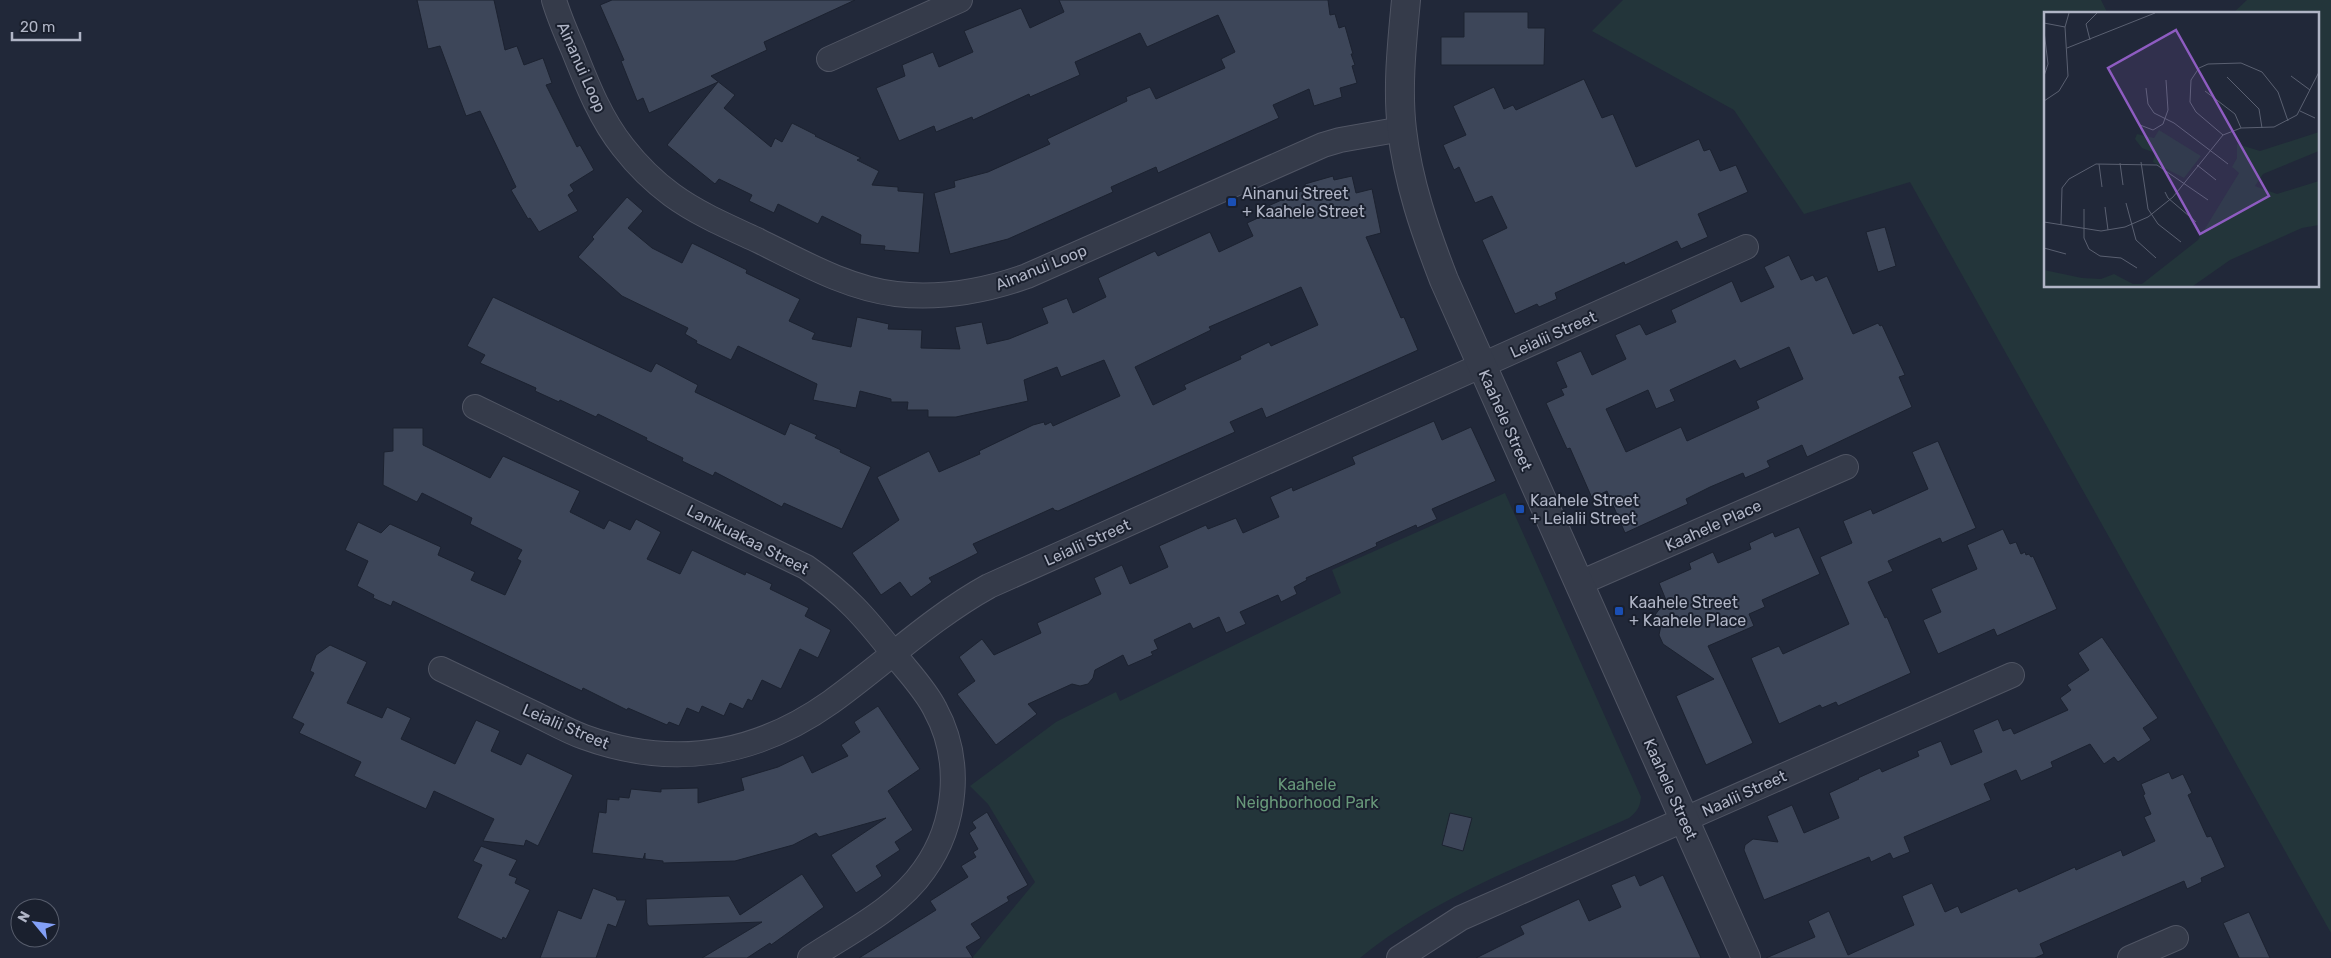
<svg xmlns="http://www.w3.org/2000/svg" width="2331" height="958" font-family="Rubik,sans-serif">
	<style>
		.green { fill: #23353a }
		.building { fill: #3d4659; stroke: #1c2230; fill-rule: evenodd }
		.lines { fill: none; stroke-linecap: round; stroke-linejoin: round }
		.minor-casing { stroke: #505564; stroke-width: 26 }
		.tertiary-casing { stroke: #505564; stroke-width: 30 }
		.minor { stroke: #353b4a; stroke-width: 24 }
		.tertiary { stroke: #353b4a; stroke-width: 28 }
		.transit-dot { fill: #1a4fb4; stroke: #1a202e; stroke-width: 2 }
		.labels { text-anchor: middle; stroke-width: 4; stroke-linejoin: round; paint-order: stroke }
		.street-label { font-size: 16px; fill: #b0b5c6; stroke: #1a202e }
		.poi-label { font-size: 16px; fill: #b0b5c6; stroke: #1a202e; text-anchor: start }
		.park-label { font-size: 16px; fill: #679779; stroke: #1a202e }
		.inset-road { fill: none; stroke: #5a6071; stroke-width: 1 }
		.view { fill: #8e5cc1; fill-opacity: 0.15; stroke: #8e5cc1; stroke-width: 2.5 }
		.inset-edge { fill: none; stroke: #b0b5c6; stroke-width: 2.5 }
	</style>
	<rect width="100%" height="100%" fill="#212839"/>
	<path class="green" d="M1623,0H2101L2108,14H2045V286H2317V14H2232L2247,0H2331V933L1910,182L1804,214L1734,110L1592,31Z
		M1505,493L1641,797C1640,807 1637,812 1629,818C1538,859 1439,894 1360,958H972L1035,882L988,804L970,786L1056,722L1116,692L1120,701L1341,593L1332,570Z"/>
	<path class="building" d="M417,0H494L505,50L517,46L524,65L543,58L552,83L546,85L577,147L580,145L594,170L570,185L574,191L568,195L578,211L539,232L530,218L528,219L511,190L516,187L480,111L466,116L440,46L428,49Z
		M612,0H855L764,42L767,50L711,76L735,95L724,108L771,147L775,138L782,142L792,123L816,135L815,136L861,158L857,160L879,171L872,185L898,187V191L924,193L919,253L884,250L885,246L860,244L861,235L822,216L818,224L778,204L774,213L749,201L752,195L719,179L715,184L667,145L718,82L649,113L643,98L637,101L621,61L624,60L600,5Z
		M1059,0H1328L1330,15L1335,14L1339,28L1345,26L1353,54H1351L1355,65L1352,66L1357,83L1340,88L1342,97L1314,106L1309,89L1273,105L1279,118L1158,173L1156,167L1111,187L1113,192L1008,239L950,254L934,193L955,187L954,181L988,172L1050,144L1047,139L1127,101L1126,97L1150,87L1156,99L1225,68L1221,59L1235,52L1218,15L1147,47L1140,33L1075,62L1080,75L1030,97L1029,94L973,120L972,117L936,132L934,126L899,141L876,88L905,76L902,65L933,52L939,67L973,52L964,31L1021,8L1030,28L1064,12Z
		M1464,12H1528V28H1545L1544,65H1441V37H1464Z
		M1584,79L1602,118L1613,114L1636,167L1699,139L1704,151L1710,149L1720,171L1736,165L1748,192L1698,214L1708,237L1681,249L1677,241L1625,265L1624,262L1555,293L1557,299L1539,307L1537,304L1515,314L1482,240L1507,228L1492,196L1475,203L1459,167L1454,170L1443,145L1466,135L1453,106L1494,87L1504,109L1513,105L1516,110Z
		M1333,176L1334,180L1352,176L1356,193L1372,189L1381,233L1366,237L1401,318L1404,317L1418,350L1266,418L1262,408L1230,422L1235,432L1058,511L1054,510L1053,508L973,544L978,553L929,578L932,582L911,597L900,582L881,595L852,553L899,520L877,477L929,451L939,472L980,454L979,451L1033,425L1044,422L1045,425L1051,422L1053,426L1120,396L1104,360L1061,377L1057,367L1024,380L1028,401L956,417H928V410H907L908,402H891V399L860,391L856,408L813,400L817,384L738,346L731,360L696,343L697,341L685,334L688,328L622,296L578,257L594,239L592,237L627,197L643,211L628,228L652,248L682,263L692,243L747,270L746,273L800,299L789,321L815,333L812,339L851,347L857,317L889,324L888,329L922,330L921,348L960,349L955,327L982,322L987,344L1009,339L1048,323L1042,308L1067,298L1073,313L1106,297L1098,278L1155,251L1158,256L1210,232L1219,252L1253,236L1247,223L1269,213L1266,207L1306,189L1305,184ZM1301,287L1318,325L1271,346L1269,342L1240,356L1241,359L1184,385L1186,389L1153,405L1135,367L1211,330L1209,327Z
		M1885,227L1896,266L1878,272L1866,232Z
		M1789,255L1801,280L1813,275L1816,281L1827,276L1853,334L1878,323L1880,326L1882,325L1905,375L1899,377L1912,407L1807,457L1802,445L1767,461L1770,467L1745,478L1743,473L1710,487L1686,499L1688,504L1625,533L1607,491L1592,498L1570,448L1567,449L1546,403L1564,395L1561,389L1567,387L1556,362L1581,351L1592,375L1626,359L1615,335L1640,324L1646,335L1676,322L1671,310L1732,281L1741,302L1774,287L1764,267ZM1789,347L1803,379L1756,401L1759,408L1687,441L1681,427L1626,452L1606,409L1648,390L1656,409L1675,401L1670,390L1735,360L1740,369Z
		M493,297L651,372L656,363L698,385L695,392L785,435L790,423L817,435L815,438L841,450L840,452L871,467L842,529L784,503L782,507L715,472L713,476L682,461L683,458L646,440L647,438L598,414L596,417L560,400L559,402L535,391L536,388L480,363L485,355L467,346Z
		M1434,421L1442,440L1471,427L1496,481L1432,509L1437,519L1417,528L1416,525L1376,543L1377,546L1306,578L1307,580L1294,587L1297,594L1281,602L1278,595L1240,612L1246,624L1226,633L1219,617L1193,629L1190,623L1154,640L1158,649L1151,652L1153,655L1128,666L1123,655L1095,670L1093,678L1088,684L1080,686L1072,684L1028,704L1037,714L996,745L957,694L975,681L959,657L982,639L994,655L1041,633L1037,623L1101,594L1094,578L1122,565L1130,584L1168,567L1159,546L1206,525L1208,529L1236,518L1243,533L1279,517L1270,497L1292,487L1293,491L1355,464L1352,457Z
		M393,428H423V445L490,478L503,456L580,491L570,512L604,529L609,520L630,530L636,519L661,532L647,559L680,574L692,550L745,575L746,572L772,584L770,589L809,608L805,616L831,630L818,658L800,649L781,689L762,680L752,701L748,699L743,709L730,703L724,716L702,706L699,713L687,708L679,726L669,722L667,725L628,708L627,710L583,688L582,691L393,601L391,606L373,598L374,595L357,586L368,561L345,550L358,522L381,533L390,524L441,547L438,555L475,572L471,580L505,595L521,561L517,559L522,550L470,524L472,518L422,493L417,502L383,485L384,452L393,451Z
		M1938,441L1976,528L1942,543L1940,538L1888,561L1893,571L1868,582L1885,618L1887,617L1911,673L1838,706L1836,702L1822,708L1820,705L1779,724L1751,658L1779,646L1783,654L1849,624L1820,557L1852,543L1843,521L1871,509L1873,514L1928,489L1912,452Z
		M1799,527L1820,574L1762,600L1765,607L1749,614L1754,626L1708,646L1753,743L1706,765L1676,696L1714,679L1663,644L1659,635L1662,620L1655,615L1666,600L1659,583L1691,569L1689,563L1713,552L1718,563L1751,549L1749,543L1773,532L1775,537Z
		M2003,529L2010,544L2016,542L2021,554L2025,552L2026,555L2029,554L2031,557L2033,556L2057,609L1997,636L1994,629L1938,654L1923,620L1941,612L1931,589L1977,569L1967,545Z
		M2102,637L2158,718L2143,728L2151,740L2118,762L2114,757L2104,764L2090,744L2051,762L2053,767L2021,781L2016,770L1984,784L1991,800L1904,837L1910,852L1893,859L1890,853L1871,862L1869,857L1764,900L1744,850L1745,845L1753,839L1778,842L1767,816L1792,805L1804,833L1839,818L1829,793L1859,779L1858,778L1880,768L1882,772L1919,756L1917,751L1941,741L1951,765L1982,752L1973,730L1998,719L2003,731L2011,728L2014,734L2068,710L2060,698L2071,690L2067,685L2089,670L2078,653Z
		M330,645L367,662L347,703L382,718L387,707L411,718L401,739L455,764L476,720L500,731L491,751L521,765L527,753L573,775L538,846L526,840L524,846L483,841L494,819L434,791L426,809L354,776L361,762L299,733L304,724L292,718L314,673L310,671L316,655Z
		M878,706L920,769L888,791L913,830L895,842L900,850L876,866L882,876L856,893L831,855L886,818L819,837L816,833L793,845L735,861L663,863V861L645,859V853L643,859L592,853L599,812L606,813L607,799L619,800V797L629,798L631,789L661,792V789L698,788V803L744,790L741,778L778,767L803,755L812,773L848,756L841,745L860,732L854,722Z
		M2169,772L2172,779L2183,774L2192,793L2188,795L2207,837L2211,836L2225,867L2201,878L2202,882L2187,889L2184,881L2040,944L2044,954L2035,958H1766L1815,937L1808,921L1829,911L1848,955L1914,925L1902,896L1932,883L1945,912L1958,906L1961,913L2017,888L2019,892L2075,867L2076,870L2121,850L2123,856L2155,841L2144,817L2151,814L2143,795L2145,794L2141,784Z
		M987,812L1028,885L1007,897L1009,901L971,924L981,938L966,947L973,958H859L936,910L930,901L968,877L961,866L976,857L973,852L978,849L969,833L976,828L972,822Z
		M1450,813L1472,818L1463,851L1442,845Z
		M481,846L517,860L509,875L517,878L515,883L530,890L506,939L503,937L502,940L457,918L482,865L473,861Z
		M802,874L824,907L771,945L770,943L747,958H702L762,922L649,926L647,923L646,899L729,896L740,915Z
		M1635,875L1640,886L1663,875L1701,958H1476L1524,934L1520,926L1579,899L1589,921L1621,907L1611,885Z
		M593,888L616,897L617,900H626L616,927L608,924L596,958H540L558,910L581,919Z
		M2249,912L2270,958H2239L2223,923Z"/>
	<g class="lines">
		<defs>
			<path id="minor" d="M554,0C559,17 566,33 573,49C587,84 600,118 623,147C637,165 653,181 672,195C698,214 729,227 759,241C802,262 847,288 896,294C941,299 985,291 1027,276L1323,145L1340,140L1402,129
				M829,59L960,0
				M475,407L806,567C845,594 865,617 894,654C908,672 925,689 935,709C963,760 957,824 924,870C897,909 849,932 810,958
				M1580,583L1846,467
				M441,669C472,684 502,698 533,713C550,721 567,731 584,737C672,769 755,756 831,702C884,664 931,618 989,586L1746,247
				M1399,958L1461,918L2012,675
				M2130,958L2176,938"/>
			<path id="tertiary" d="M1406,0C1402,43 1397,87 1402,130C1408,182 1425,231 1444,280L1746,958"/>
		</defs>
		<use href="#minor" class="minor-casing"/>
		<use href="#tertiary" class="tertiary-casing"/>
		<use href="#minor" class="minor"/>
		<use href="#tertiary" class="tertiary"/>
	</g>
	<g class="transit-dot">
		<rect x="1227" y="197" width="10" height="10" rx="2.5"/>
		<rect x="1515" y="504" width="10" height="10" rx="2.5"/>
		<rect x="1614" y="606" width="10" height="10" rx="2.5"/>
	</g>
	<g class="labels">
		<g class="street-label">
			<text transform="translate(582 67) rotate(66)" y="6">Ainanui Loop</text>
			<text transform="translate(1041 267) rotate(-22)" y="6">Ainanui Loop</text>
			<text transform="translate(1553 334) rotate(-24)" y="6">Leialii Street</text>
			<text transform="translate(1506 420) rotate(66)" y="6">Kaahele Street</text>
			<text transform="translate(1713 525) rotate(-24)" y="6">Kaahele Place</text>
			<text transform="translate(748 539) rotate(27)" y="6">Lanikuakaa Street</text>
			<text transform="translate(1087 542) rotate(-24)" y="6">Leialii Street</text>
			<text transform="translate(566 726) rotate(23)" y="6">Leialii Street</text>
			<text transform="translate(1671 789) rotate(66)" y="6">Kaahele Street</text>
			<text transform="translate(1744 793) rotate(-24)" y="6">Naalii Street</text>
		</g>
		<g class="poi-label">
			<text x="1242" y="199">Ainanui Street<tspan x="1242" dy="18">+ Kaahele Street</tspan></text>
			<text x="1530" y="506">Kaahele Street<tspan x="1530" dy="18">+ Leialii Street</tspan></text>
			<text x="1629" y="608">Kaahele Street<tspan x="1629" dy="18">+ Kaahele Place</tspan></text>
		</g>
		<g class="park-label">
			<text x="1307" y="790">Kaahele<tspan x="1307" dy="18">Neighborhood Park</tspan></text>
		</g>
	</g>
	<g transform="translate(2044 12)">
		<rect width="275" height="275" fill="#212839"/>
		<path d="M115,118L157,144L140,166L109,150L111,141L98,136L91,127L93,122L110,126ZM275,120V139L219,162L211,174L233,182L275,169V213L258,216L186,248L149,274H0V258L38,266L57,267L70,262L89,272H98L154,228L195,161L188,155L193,146V132L216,139Z" fill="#23353a"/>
		<path class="inset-road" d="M0,11L21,15M0,19L4,52L0,64M46,28L42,12L53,1M23,36L111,1M247,64L266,78M183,65L215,97L218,116M102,76L104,92L110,101L130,111L184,152M161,79L191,102L197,116M0,89L15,79L24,64L21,15L25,1M256,99L271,106M96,113L109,118L119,112L124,98L122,68M179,123L152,100L146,90L147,68L155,56L164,52L197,51L218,60L234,80L244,109M97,150L104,197L114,212L137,230M76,151L79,173M55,152L58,175M153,153L172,168M121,180L124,186L152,210M82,191L92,228L112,246M61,195L64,218M40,197V226L45,237L56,244L77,246L93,256M0,210L57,219L81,215L104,205L129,185L179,123L197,116L230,115L253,103L275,60M17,213L18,176L25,167L52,152L113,153L164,188M0,236L22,242"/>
		<path class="view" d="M132,18L225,184L156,222L64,56Z"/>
		<rect width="275" height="275" class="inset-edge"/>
	</g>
	<g transform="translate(35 923) rotate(299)"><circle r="24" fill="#1a202e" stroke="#565c6b"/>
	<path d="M0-4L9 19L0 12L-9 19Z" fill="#83a0f7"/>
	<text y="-8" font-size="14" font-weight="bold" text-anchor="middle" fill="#b0b5c6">N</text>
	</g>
	<path d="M12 32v8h68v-8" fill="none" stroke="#b0b5c6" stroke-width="2.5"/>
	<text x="20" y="32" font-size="15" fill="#b0b5c6" stroke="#1a202e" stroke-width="4" paint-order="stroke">20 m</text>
</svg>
